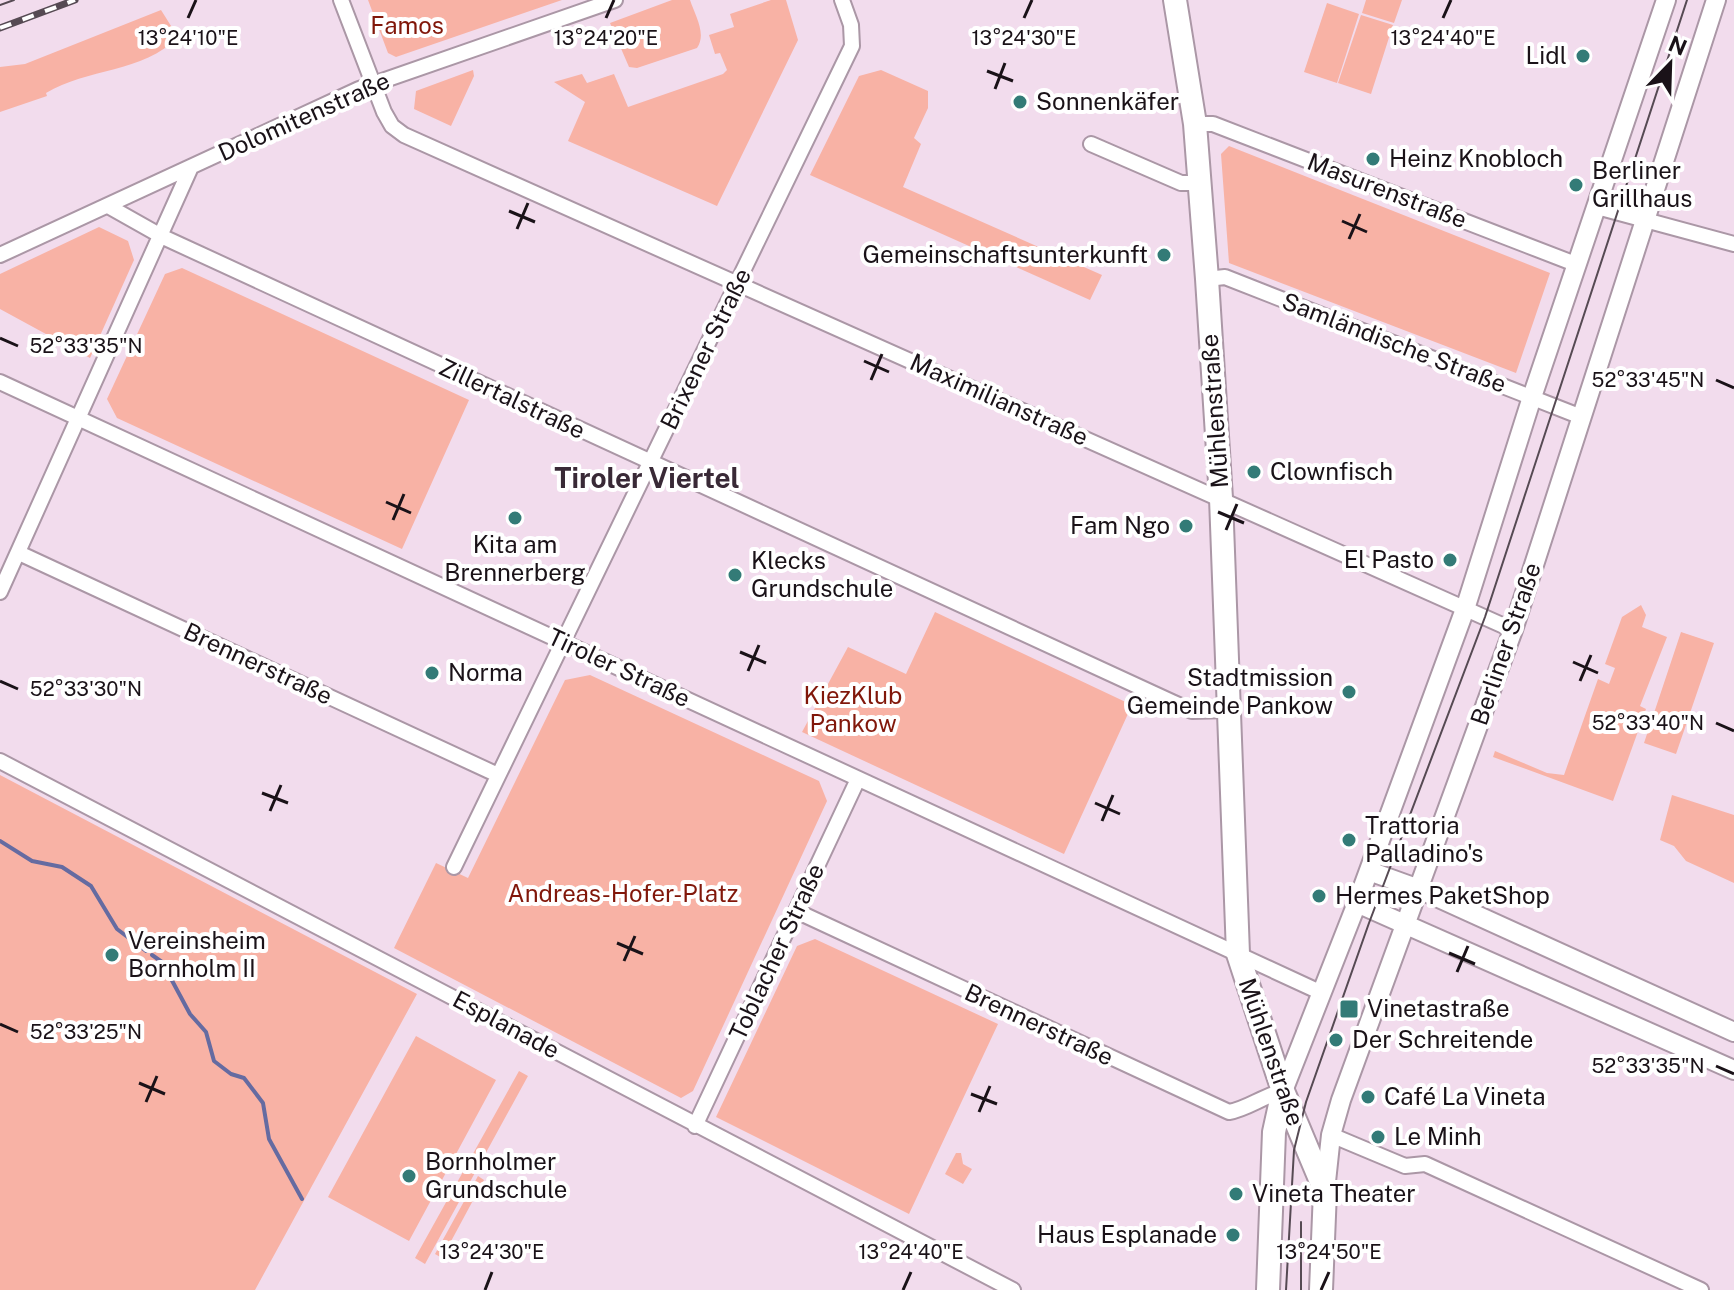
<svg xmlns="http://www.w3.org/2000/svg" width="1734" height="1290" font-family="'Public Sans',sans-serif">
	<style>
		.green { fill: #f8b2a5 }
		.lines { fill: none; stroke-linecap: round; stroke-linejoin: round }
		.stream { stroke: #656ba1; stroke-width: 4 }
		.street-casing { stroke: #ab97a6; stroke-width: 18 }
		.secondary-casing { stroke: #ab97a6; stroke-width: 22 }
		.primary-casing { stroke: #ab97a6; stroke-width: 26 }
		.street { stroke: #fff; stroke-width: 14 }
		.secondary { stroke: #fff; stroke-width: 18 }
		.primary { stroke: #fff; stroke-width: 22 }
		.tram { stroke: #564a53; stroke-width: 2 }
		.rail-casing { stroke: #564a53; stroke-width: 7 }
		.rail { stroke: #fff; stroke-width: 4; stroke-dasharray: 12; stroke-linecap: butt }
		.ticks { fill: none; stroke: #1a1218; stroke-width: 3 }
		.poi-dot { fill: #337b77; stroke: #fff; stroke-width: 3 }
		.labels { text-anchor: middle; stroke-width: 8; stroke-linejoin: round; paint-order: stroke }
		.park-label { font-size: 24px; fill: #81170a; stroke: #fff }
		.poi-label { font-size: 24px; fill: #1a1218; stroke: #fff; text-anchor: start }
		.street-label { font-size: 24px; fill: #1a1218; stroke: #fff }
		.quarter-label { font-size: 28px; font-weight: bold; fill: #392936; stroke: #fff }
		.ticks-label { font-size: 20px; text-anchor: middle; fill: #1a1218; stroke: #fff; stroke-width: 8; stroke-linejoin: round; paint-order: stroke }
	</style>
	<rect width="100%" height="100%" fill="#f2dced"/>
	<path class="green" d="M368,0H562L396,57L388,53Z
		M672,0H690C695,15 707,34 697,48L637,68L629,67L610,23Z
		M771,0H786L798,40L717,206L568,141L585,102L554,82L582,74L587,83L614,74L628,107L723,74L727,70L720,53L715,54L709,35L734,27L730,14Z
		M1366,0H1402L1394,23L1362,13Z
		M1327,3L1359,14L1337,83L1304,72Z
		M161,10L178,37C143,73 87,68 46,93L47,96L0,112V67L25,64Z
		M1361,15L1393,25L1371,94L1338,83Z
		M473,70L474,76L451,126L414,109L416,91Z
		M881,70L928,91V108L914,138L921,144L903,187L1102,275L1090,300L810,175L859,76Z
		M1229,146L1550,273L1516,373L1229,263L1221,154Z
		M99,227L128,241L134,260L90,358L0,309V274Z
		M182,268L469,400L402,549L117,418L107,399L165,274Z
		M1641,605L1646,615L1642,627L1667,637L1640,706L1646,709L1613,801L1493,757L1495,751L1547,773L1564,775L1598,679L1609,684L1615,668L1605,664L1622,617Z
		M935,612L1132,705L1064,854L802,732L848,647L906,674Z
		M1681,632L1714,643L1676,754L1644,743Z
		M590,675L819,781L827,801L693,1091L681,1098L394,948L436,863L468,878L565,680Z
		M0,775L417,994L255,1290H0Z
		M1672,795L1734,815V883L1686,861L1674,846L1660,840Z
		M815,939L998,1024L909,1214L716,1117L797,946Z
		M416,1036L496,1080L409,1241L328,1197Z
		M519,1071L528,1076L425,1264L415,1258Z
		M956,1153H961L963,1164L972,1169L963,1184L945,1174Z
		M478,1176L484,1180L442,1258L435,1254Z"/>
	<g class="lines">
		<path class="stream" d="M0,841L32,861L62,867L91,886L117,929L146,951
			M152,955L162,962L190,1014L206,1032L214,1061L231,1074L244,1078L263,1103L269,1139L302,1199"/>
		<defs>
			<path id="street" d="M341,0L384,112L392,126L404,135L1513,630
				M1195,124H1213L1578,265
				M1091,144L1181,183H1199
				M108,206L163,237L1172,702L1192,711L1228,710
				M1597,207L1734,244
				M0,255L359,89L615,0
				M1207,279L1225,277L1579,416
				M0,382L1322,993
				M19,553L498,775
				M0,592L191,167
				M0,761L1013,1290
				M454,867L852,46L851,25L842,0
				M796,911L1229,1112C1247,1109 1263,1096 1283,1091
				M695,1126L858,779
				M1331,1135L1405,1166L1425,1164L1701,1290"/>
			<path id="secondary" d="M1369,871L1419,889L1734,1032
				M1357,903L1734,1070
				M1283,1091L1357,903L1465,609L1532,397L1666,0
				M1325,1191L1331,1135L1341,1100L1513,630L1716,0"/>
			<path id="primary" d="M1175,0L1195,124L1207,279L1221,498L1238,954L1283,1091L1325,1191L1321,1290
				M1268,1290L1274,1132L1283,1091"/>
		</defs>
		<use href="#street" class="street-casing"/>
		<use href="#secondary" class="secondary-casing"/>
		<use href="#primary" class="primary-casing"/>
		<use href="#street" class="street"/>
		<use href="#secondary" class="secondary"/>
		<use href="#primary" class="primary"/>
		<path class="tram" d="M0,5L14,0
			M1301,1222V1290
			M1286,1290L1294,1150L1306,1102L1369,923L1485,617L1687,0"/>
		<defs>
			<path id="rail" d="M0,28L75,0"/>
		</defs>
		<use href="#rail" class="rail-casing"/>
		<use href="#rail" class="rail"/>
	</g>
	<path class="ticks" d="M188,18L196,0M606,18L614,0M1024,18L1032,0M1443,18L1451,0M987,71L1013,81M995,89L1005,63M509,211L535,222M1342,221L1367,232M517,229L528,203M1349,239L1360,214M0,338L18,346M864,361L889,372M871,380L882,354M1716,380L1734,388M386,502L411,513M1218,512L1244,523M393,520L404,494M1226,530L1237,504M740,652L766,663M1573,662L1598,673M748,671L759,645M0,681L18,689M1580,681L1591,655M1716,723L1734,731M262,793L288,803M1095,803L1120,814M270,811L281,785M1102,821L1113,795M617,943L643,954M1449,953L1475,964M624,961L635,936M1457,972L1468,946M0,1024L18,1032M1716,1066L1734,1074M139,1083L165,1094M971,1094L997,1104M146,1102L157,1076M979,1112L990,1086M485,1290L492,1272M903,1290L911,1272M1321,1290L1329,1272"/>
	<g class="poi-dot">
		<circle cx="1583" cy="56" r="8"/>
		<circle cx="1020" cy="102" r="8"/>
		<circle cx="1373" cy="159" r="8"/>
		<circle cx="1576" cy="185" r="8"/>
		<circle cx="1164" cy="255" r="8"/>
		<circle cx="1254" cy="472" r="8"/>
		<circle cx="515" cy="518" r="8"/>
		<circle cx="1186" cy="526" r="8"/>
		<circle cx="1450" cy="560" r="8"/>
		<circle cx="735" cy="575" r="8"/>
		<circle cx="432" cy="673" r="8"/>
		<circle cx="1349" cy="692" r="8"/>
		<circle cx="1349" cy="840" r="8"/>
		<circle cx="1319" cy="896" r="8"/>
		<circle cx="112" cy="955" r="8"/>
		<rect x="1339" y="999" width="20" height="20" rx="4"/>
		<circle cx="1336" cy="1040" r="8"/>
		<circle cx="1368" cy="1097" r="8"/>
		<circle cx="1378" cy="1137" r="8"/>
		<circle cx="409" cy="1176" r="8"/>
		<circle cx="1236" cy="1194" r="8"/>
		<circle cx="1233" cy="1235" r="8"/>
	</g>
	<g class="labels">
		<g class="park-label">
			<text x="407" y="34">Famos</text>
			<text x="853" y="704">KiezKlub<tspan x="853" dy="28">Pankow</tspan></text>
			<text x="623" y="902">Andreas-Hofer-Platz</text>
		</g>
		<g class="poi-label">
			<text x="1567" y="64" text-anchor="end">Lidl</text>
			<text x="1036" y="110">Sonnenkäfer</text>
			<text x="1389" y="167">Heinz Knobloch</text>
			<text x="1592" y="179">Berliner<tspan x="1592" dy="28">Grillhaus</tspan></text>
			<text x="1148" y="263" text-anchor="end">Gemeinschaftsunterkunft</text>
			<text x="1270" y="480">Clownfisch</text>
			<text x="1170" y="534" text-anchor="end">Fam Ngo</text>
			<text x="515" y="553" text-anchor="middle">Kita am<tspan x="515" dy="28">Brennerberg</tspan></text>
			<text x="1434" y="568" text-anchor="end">El Pasto</text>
			<text x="751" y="569">Klecks<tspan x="751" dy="28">Grundschule</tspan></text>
			<text x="448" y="681">Norma</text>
			<text x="1333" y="686" text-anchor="end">Stadtmission<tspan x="1333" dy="28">Gemeinde Pankow</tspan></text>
			<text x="1365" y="834">Trattoria<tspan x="1365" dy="28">Palladino's</tspan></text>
			<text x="1335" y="904">Hermes PaketShop</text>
			<text x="128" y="949">Vereinsheim<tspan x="128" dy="28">Bornholm II</tspan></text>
			<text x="1367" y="1017">Vinetastraße</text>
			<text x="1352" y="1048">Der Schreitende</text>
			<text x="1384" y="1105">Café La Vineta</text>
			<text x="1394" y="1145">Le Minh</text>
			<text x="425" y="1170">Bornholmer<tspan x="425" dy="28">Grundschule</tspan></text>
			<text x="1252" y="1202">Vineta Theater</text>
			<text x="1217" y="1243" text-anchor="end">Haus Esplanade</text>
		</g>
		<g class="street-label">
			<text transform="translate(304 117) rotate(-24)" y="8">Dolomitenstraße</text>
			<text transform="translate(1387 191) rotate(21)" y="8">Masurenstraße</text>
			<text transform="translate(1394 343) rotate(21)" y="8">Samländische Straße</text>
			<text transform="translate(706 349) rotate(-64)" y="8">Brixener Straße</text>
			<text transform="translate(512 399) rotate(25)" y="8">Zillertalstraße</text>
			<text transform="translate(999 400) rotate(24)" y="8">Maximilianstraße</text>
			<text transform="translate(1215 411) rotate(-94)" y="8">Mühlenstraße</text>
			<text transform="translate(1506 644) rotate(-71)" y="8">Berliner Straße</text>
			<text transform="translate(258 664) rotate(25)" y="8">Brennerstraße</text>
			<text transform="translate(619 668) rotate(25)" y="8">Tiroler Straße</text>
			<text transform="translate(777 952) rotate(-65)" y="8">Toblacher Straße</text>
			<text transform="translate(506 1025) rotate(28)" y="8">Esplanade</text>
			<text transform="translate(1039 1025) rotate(25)" y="8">Brennerstraße</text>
			<text transform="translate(1271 1052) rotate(71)" y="8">Mühlenstraße</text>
		</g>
		<g class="quarter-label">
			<text x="647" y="488">Tiroler Viertel</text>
		</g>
	</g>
	<g class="ticks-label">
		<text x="188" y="45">13°24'10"E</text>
		<text x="606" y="45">13°24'20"E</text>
		<text x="1024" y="45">13°24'30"E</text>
		<text x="1443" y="45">13°24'40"E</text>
		<text x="86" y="353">52°33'35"N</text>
		<text x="1648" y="387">52°33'45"N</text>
		<text x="86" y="696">52°33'30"N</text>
		<text x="1648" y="730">52°33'40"N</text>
		<text x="86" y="1039">52°33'25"N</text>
		<text x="1648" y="1073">52°33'35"N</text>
		<text x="492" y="1259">13°24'30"E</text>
		<text x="911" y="1259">13°24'40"E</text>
		<text x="1329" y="1259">13°24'50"E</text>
	</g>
	<g transform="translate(1670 64) rotate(23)" stroke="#ffffff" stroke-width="6" paint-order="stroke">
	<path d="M0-6L14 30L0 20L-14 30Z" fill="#1a1218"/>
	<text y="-12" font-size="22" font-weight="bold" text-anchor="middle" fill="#1a1218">N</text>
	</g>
</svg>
